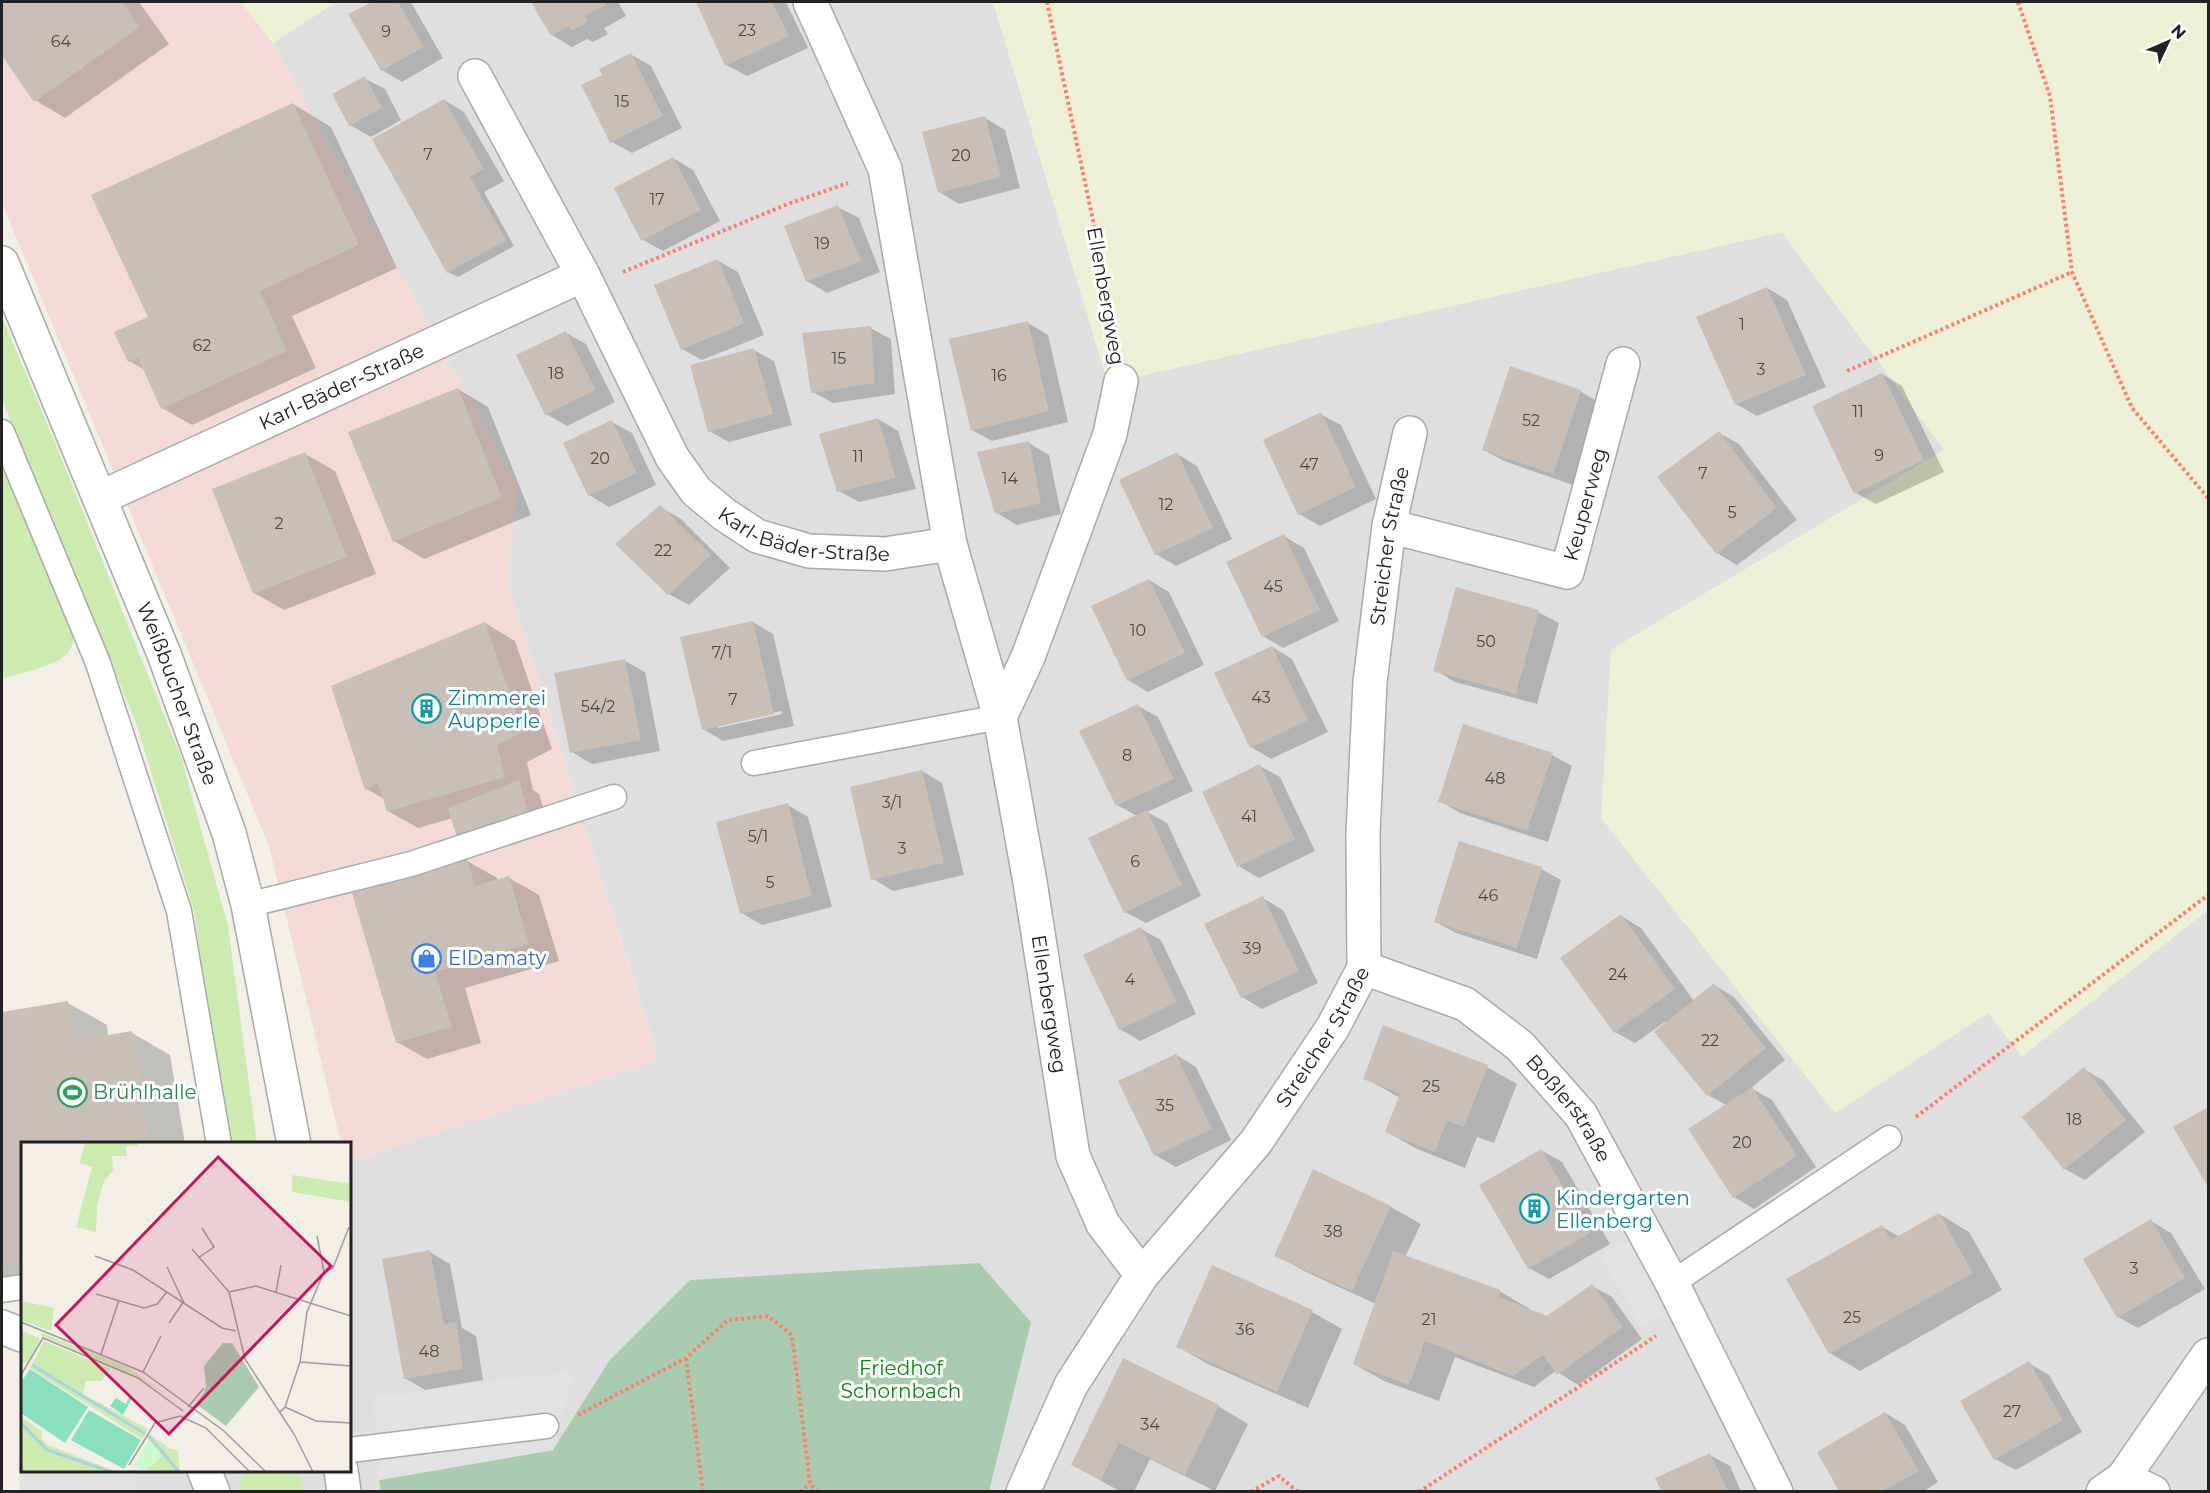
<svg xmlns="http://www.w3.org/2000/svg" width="2210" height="1493" font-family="Montserrat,sans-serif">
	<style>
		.residential { fill: #e0dfdf }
		.commercial { fill: #f2dad9 }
		.farmland { fill: #eef0d5 }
		.grass { fill: #cdebb0 }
		.cemetery { fill: #aacbaf }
		.parking { fill: #e2e2e2 }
		.shadow { fill: #0003; fill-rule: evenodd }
		.building { fill: #c7bfb8 }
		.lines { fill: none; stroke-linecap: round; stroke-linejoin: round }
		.service-casing { stroke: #a9a9a9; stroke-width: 27 }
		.minor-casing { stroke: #a9a9a9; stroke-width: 36 }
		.tertiary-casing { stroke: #a9a9a9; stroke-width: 36 }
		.path { stroke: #fa8072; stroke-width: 4; stroke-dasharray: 3 3; stroke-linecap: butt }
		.service { stroke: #fff; stroke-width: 24 }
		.minor { stroke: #fff; stroke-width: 33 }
		.tertiary { stroke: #fff; stroke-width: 33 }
		.labels { text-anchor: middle; stroke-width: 6; stroke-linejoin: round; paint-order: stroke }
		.number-label { font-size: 16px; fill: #4b4948 }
		.street-label { font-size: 20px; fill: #222; stroke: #fff }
		.culture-label { font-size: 20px; fill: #0d838f; stroke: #fff; text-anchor: start }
		.shop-label { font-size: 20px; fill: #366cbe; stroke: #fff; text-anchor: start }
		.leisure-label { font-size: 20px; fill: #27864d; stroke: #fff; text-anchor: start }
		.park-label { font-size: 20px; fill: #0c8416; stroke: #fff }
		.inset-river { fill: none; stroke: #aad3df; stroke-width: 3 }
		.inset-road { fill: none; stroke: #9f9d99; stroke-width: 1.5 }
		.view { fill: #c2185b; fill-opacity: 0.15; stroke: #c2185b; stroke-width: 3 }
		.inset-edge { fill: none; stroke: #222; stroke-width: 3 }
	</style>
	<rect width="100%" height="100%" fill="#f2efe9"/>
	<path class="residential" d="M336,2H993L1108,383L1782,232L1944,450L1611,650L1835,1113L1988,1013L2022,1056L2208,910V1491L81,1492L98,1471L350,1470V1162L659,1060L508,584L517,485L273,43Z"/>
	<path class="commercial" d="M2,2H241L273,43L517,485L508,584L659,1061L350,1162V1144L341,1143L269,846L2,203Z"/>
	<path class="farmland" d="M241,2H336L273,43Z
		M993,2H2208V910L2022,1056L1988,1013L1835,1113L1601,818L1611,650L1944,450L1782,232L1108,383Z"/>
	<path class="grass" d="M2,317L57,447L182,760L228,926L257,1143H226L194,911L135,720L2,400Z
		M2,454L76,630C74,637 73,646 68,653C58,666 18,673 2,679Z
		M245,1471H296L302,1482L305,1491H241L238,1483Z"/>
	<path class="cemetery" d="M979,1263L1031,1322L989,1491L381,1492L379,1480L553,1450L609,1361L690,1280Z"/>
	<path class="parking" d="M1630,1239L1670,1312L1642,1326L1600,1255Z
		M573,1371L553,1450L379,1480L373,1398Z
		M18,1462H22V1470L136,1471V1491H20Z"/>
	<path class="shadow" d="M2,2H139L169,44L65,118L35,100L2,53Z
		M375,2H408L412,4L443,58L402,82L382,70L351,15Z
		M533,2H618L626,16L604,28L608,34L593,42L587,39L572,47L552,35Z
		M697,2H786L808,48L747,76L726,65Z
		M630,54L651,66L682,128L632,153L612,142L604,75Z
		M364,78L385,89L401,120L371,137L350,125L334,95Z
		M444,100L464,112L504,181L484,192L514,246L458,277L448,272Z
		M293,104L331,127L397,268L292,316L316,368L192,425L162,408L145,370L129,361L150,318Z
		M985,118L1005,130L1020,188L959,204L939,192Z
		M673,158L693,170L720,221L663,251L643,240Z
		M838,207L859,218L880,272L827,293L807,281Z
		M718,261L738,272L764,335L702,360L682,349Z
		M1767,288L1787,300L1826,387L1757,416L1736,404L1698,318Z
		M1028,323L1048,335L1068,422L992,441L972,430Z
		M870,328L891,339L895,394L833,403L813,392Z
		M566,333L586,344L615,402L567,426L546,414Z
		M754,350L774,361L792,425L729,442L709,431Z
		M1882,374L1902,386L1944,472L1876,504L1856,493Z
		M458,389L488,407L531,515L424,559L394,541Z
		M1580,391L1600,403L1573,485L1504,461L1484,450Z
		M1320,414L1341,425L1376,499L1320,526L1299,514Z
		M878,419L898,431L916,489L859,502L839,491Z
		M612,422L632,433L656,485L609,507L589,495Z
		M1719,433L1739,444L1797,520L1737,565L1717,553Z
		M1029,443L1049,455L1061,514L1017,525L997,513Z
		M305,454L335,471L376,574L284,610L254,593Z
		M1177,454L1197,466L1232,539L1176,566L1156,554Z
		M660,507L681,519L730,568L689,605L669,594Z
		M1284,536L1304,548L1339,621L1283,648L1263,636Z
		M1149,580L1169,592L1204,665L1148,692L1128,680Z
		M1538,612L1559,623L1537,704L1455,682L1435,670Z
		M753,622L773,634L794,726L723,741L703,729ZM781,711L782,714L718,728V725Z
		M485,623L515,641L552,749L527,762L533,790L539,794L549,826L453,818L418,828L388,811L384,799L367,789Z
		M1272,647L1292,659L1328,732L1271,759L1251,747Z
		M625,661L645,672L660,751L592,764L572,752Z
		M1138,706L1158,717L1193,791L1147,812L1167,823L1201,896L1146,923L1125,912L1137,816L1117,805Z
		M1552,755L1572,766L1548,842L1460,813L1440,801Z
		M1260,766L1280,777L1315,851L1259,878L1239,866Z
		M922,771L942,783L964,875L893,891L873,879Z
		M788,805L808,817L832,907L762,925L742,913Z
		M467,861L497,878L498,881L509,878L539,895L559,961L465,988L481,1043L427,1059L397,1042Z
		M1541,869L1561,880L1537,959L1456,933L1436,922Z
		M1263,898L1283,910L1318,983L1262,1009L1242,997Z
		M1621,916L1641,928L1694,1001L1714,985L1734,997L1785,1060L1751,1088L1772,1100L1816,1167L1754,1209L1734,1197L1726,1105L1708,1095L1665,1022L1635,1043L1615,1032Z
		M1141,929L1161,940L1196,1014L1140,1041L1120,1029Z
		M68,1003L107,1025L108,1037L132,1033L170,1055L185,1144H22V1290L2,1280V1013Z
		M1176,1055L1196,1067L1231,1140L1176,1167L1155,1155Z
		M1487,1067L1517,1084L1494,1143L1477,1137L1465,1168L1417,1149L1387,1132L1400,1098L1365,1078Z
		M2084,1069L2104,1081L2145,1132L2085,1180L2065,1169Z
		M2208,1108V1184L2175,1128Z
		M1541,1150L1562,1162L1610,1244L1549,1279L1529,1268Z
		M1314,1171L1391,1207L1421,1224L1405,1257L1501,1292L1530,1309V1311L1547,1318L1592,1286L1612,1297L1642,1339L1578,1385L1556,1371L1534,1387L1455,1357L1439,1401L1384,1381L1354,1364L1376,1304L1306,1272L1276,1255Z
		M1939,1214L1969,1232L2002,1290L1860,1371L1830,1353L1882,1227L1900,1237Z
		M2151,1221L2171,1233L2205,1289L2138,1328L2118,1317Z
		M430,1252L450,1264L462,1328L476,1336L483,1380L425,1390L405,1378Z
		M1213,1267L1312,1312L1342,1329L1308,1408L1208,1364L1178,1347Z
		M1124,1360L1218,1406L1248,1424L1215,1491L1150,1459L1134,1492H1121L1073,1465Z
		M2029,1363L2049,1375L2082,1432L2016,1470L1995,1459Z
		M1885,1413L1905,1425L1938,1482L1923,1492H1841L1819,1452Z
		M1710,1455L1730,1466L1741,1492H1663L1657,1479Z"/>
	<path class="building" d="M2,2H122L140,27L34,102L2,56Z
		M372,2H398L424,47L381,71L348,14Z
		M531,2H605L607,4L585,16L588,22L571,31L569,26L551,36Z
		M696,2H772L789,36L725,66Z
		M631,53L663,116L610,143L581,85L602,75L599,69Z
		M365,76L382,108L349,126L332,94Z
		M444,99L484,169L470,177L506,240L447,273L372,139Z
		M293,103L359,245L260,291L287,351L161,409L138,358L128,362L114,332L148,317L91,195Z
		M985,116L1001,177L938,193L922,132Z
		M673,157L701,210L641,241L614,188Z
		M838,205L861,261L806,282L784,226Z
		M718,259L744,323L681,350L654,285Z
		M1767,287L1806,375L1735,405L1696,317Z
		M1028,321L1049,411L971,431L949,339Z
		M871,326L875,383L811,393L802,333Z
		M566,331L596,390L545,415L516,355Z
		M754,348L773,414L708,432L690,365Z
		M1510,366L1581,390L1553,474L1482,450Z
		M1882,373L1924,460L1854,494L1812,406Z
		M458,388L502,498L393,542L348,432Z
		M1321,412L1356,487L1298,515L1263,440Z
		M878,418L896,478L837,492L819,434Z
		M612,420L637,473L588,496L563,443Z
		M1719,431L1777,508L1716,554L1657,477Z
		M1029,441L1041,503L995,514L977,452Z
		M305,452L347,557L253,594L212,489Z
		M1177,452L1213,528L1155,555L1119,480Z
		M660,505L711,555L668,595L615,544Z
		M1284,534L1320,610L1262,637L1226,562Z
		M1149,579L1185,653L1127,681L1091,606Z
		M1456,587L1539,610L1516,694L1433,671Z
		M753,621L774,714L702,730L680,637Z
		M485,622L523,732L497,745L505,777L387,812L378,783L365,790L331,686Z
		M1272,646L1308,720L1250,748L1214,673Z
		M625,659L641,740L570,753L554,673Z
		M1138,704L1174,779L1116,806L1079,731Z
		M1463,724L1553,753L1527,831L1438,802Z
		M1260,764L1295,839L1237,867L1202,792Z
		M922,770L944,863L871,880L850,787Z
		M519,780L529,815L457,837L448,808Z
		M788,803L812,896L740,914L716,822Z
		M1147,810L1182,885L1124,913L1088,838Z
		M1459,841L1542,867L1517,948L1434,922Z
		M467,859L475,886L509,876L529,944L435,972L452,1027L396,1043L352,893Z
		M1263,896L1299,971L1241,998L1204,924Z
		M1621,914L1675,989L1614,1033L1560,958Z
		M1141,927L1177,1002L1119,1030L1083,955Z
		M1714,983L1766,1048L1707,1096L1654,1032Z
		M68,1001L74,1041L132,1031L150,1143H22V1262L2,1266V1012Z
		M1383,1025L1488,1065L1464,1127L1447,1121L1435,1152L1385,1132L1400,1094L1363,1079Z
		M1176,1054L1212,1129L1154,1156L1118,1081Z
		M2084,1067L2126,1120L2064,1170L2022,1117Z
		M1752,1087L1797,1156L1733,1198L1688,1129Z
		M2208,1107V1187L2173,1127Z
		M1541,1149L1590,1233L1528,1269L1479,1185Z
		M1313,1169L1391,1206L1352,1291L1274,1256Z
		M1939,1213L1973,1273L1829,1354L1786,1279L1882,1225L1891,1240Z
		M2151,1219L2185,1278L2117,1318L2083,1259Z
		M430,1250L444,1324L456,1322L463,1369L404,1379L382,1259Z
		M1393,1251L1501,1290L1499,1297L1547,1316L1592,1284L1623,1327L1557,1375L1543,1355L1513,1376L1425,1341L1409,1385L1353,1364Z
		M1212,1265L1313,1310L1277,1392L1176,1347Z
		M1123,1358L1219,1405L1185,1475L1119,1443L1101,1480L1071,1465Z
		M2029,1361L2063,1420L1994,1460L1960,1401Z
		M1885,1412L1919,1471L1883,1491H1839L1817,1452Z
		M1710,1453L1728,1491H1661L1655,1478Z"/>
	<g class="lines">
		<defs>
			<path id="service" d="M2,432L98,663L179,911L219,1144
				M754,763L1000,717
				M248,905L411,864L614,797
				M1672,1283L1889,1138
				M2,1290L22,1287
				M350,1450L546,1426"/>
			<g id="minor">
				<path id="s1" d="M810,2L885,169L950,544L1000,717L1030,882L1073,1156L1103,1224L1142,1275"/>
				<path id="s2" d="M475,76L583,275L672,457L696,491L725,515L757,536L809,551L885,554L950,544"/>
				<path id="s3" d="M100,498L583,275"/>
				<path id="s4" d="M1389,526L1567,572L1623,364"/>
				<path d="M1000,717L1028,657L1110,434L1121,381"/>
				<path id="s5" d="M1364,968L1465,1004L1520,1046L1581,1115L1672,1283L1776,1492"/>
				<path d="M2,1327L22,1335"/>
				<path d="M204,1470L213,1492"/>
				<path d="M2123,1478L2208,1355"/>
				<path id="s6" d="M1023,1492L1071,1385L1142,1275L1256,1142L1333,1027L1364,968L1363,834L1370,682L1389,526L1410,433"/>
				<path d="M2103,1492L2123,1478L2153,1492"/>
			</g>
			<g id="tertiary">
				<path id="s7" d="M2,263L164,654L229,833L248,905L294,1144"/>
				<path d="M341,1470L344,1492"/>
			</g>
		</defs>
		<use href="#service" class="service-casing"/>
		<use href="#minor" class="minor-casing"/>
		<use href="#tertiary" class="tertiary-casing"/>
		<path class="path" d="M1047,2L1114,320L1117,345
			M2018,2L2050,96L2072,272L2132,408L2208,498
			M623,272L788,204L848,183
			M1847,371L2072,272
			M1916,1117L2208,895
			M686,1358L703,1492
			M578,1415L686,1358L728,1320L768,1316L792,1335L810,1484L818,1492
			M800,1492L810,1484
			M1251,1492L1279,1476L1298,1492
			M1419,1492L1656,1336"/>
		<use href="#service" class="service"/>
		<use href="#minor" class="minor"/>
		<use href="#tertiary" class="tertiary"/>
	</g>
	<defs>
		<symbol id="building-ring" viewBox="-11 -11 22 22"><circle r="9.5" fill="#fff" stroke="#0f9aa8" stroke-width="1.5"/><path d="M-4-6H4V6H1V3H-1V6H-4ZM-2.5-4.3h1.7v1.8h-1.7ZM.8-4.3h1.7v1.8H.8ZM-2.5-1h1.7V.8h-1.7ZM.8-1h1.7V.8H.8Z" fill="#0f9aa8"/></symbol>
		<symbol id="shop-ring" viewBox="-11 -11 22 22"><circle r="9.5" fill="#fff" stroke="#3f7fe0" stroke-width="1.5"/><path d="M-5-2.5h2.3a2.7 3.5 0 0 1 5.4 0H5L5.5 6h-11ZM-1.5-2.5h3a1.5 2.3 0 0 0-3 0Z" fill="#3f7fe0"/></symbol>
		<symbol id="stadium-ring" viewBox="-11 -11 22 22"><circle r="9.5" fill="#fff" stroke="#2e9e5b" stroke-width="1.5"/><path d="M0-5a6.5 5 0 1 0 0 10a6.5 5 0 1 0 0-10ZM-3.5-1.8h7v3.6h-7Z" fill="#2e9e5b"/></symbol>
	</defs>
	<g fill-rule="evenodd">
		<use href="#building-ring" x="410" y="692" width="33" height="33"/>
		<use href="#shop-ring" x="410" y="942" width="33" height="33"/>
		<use href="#stadium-ring" x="56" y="1076" width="33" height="33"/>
		<use href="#building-ring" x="1518" y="1192" width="33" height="33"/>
	</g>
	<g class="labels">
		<g class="number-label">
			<text x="747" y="36">23</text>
			<text x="386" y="37">9</text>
			<text x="61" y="47">64</text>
			<text x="622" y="107">15</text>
			<text x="428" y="160">7</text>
			<text x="961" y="161">20</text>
			<text x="657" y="205">17</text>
			<text x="822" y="249">19</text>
			<text x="1742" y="330">1</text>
			<text x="202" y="351">62</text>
			<text x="839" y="364">15</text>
			<text x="1761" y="375">3</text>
			<text x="556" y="379">18</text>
			<text x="999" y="381">16</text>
			<text x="1858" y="417">11</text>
			<text x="1531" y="426">52</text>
			<text x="1879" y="461">9</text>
			<text x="858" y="462">11</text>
			<text x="600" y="464">20</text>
			<text x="1309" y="470">47</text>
			<text x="1703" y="479">7</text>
			<text x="1010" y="484">14</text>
			<text x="1166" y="510">12</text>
			<text x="1732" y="518">5</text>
			<text x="279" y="529">2</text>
			<text x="663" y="556">22</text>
			<text x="1273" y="592">45</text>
			<text x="1138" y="636">10</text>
			<text x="1486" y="647">50</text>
			<text x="722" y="658">7/1</text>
			<text x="1261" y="703">43</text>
			<text x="733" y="705">7</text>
			<text x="598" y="712">54/2</text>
			<text x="1127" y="761">8</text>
			<text x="1495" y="784">48</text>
			<text x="892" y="808">3/1</text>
			<text x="1249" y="822">41</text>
			<text x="758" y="842">5/1</text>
			<text x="902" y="854">3</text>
			<text x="1135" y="867">6</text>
			<text x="770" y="888">5</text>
			<text x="1488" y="901">46</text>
			<text x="1252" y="954">39</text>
			<text x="1618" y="980">24</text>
			<text x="1130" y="985">4</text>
			<text x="1710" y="1046">22</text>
			<text x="1431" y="1092">25</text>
			<text x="1165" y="1111">35</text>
			<text x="2074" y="1125">18</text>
			<text x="1742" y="1148">20</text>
			<text x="1333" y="1237">38</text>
			<text x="2134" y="1274">3</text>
			<text x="1852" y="1323">25</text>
			<text x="1429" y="1325">21</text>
			<text x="1245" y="1335">36</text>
			<text x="429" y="1357">48</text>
			<text x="2012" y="1417">27</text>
			<text x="1150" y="1430">34</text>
		</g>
		<g class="street-label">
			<text transform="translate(1106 296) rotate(80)" y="7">Ellenbergweg</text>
			<text dy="7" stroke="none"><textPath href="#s3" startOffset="266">Karl-Bäder-Straße</textPath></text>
			<text dy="7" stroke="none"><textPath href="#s4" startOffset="254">Keuperweg</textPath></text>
			<text dy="7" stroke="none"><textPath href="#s2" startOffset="592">Karl-Bäder-Straße</textPath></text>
			<text dy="7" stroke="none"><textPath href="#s6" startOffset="1052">Streicher Straße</textPath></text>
			<text dy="7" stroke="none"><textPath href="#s7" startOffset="465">Weißbucher Straße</textPath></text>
			<text dy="7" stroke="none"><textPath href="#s1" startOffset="1035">Ellenbergweg</textPath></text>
			<text dy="7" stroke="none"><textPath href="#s6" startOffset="548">Streicher Straße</textPath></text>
			<text dy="7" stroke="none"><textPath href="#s5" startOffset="256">Boßlerstraße</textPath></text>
		</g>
		<g class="culture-label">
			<text x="448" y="705">Zimmerei<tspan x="448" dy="23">Aupperle</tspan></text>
			<text x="1556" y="1205">Kindergarten<tspan x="1556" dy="23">Ellenberg</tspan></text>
		</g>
		<g class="shop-label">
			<text x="448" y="965">ElDamaty</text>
		</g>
		<g class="leisure-label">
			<text x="93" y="1099">Brühlhalle</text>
		</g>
		<g class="park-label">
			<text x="901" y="1375">Friedhof<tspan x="901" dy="23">Schornbach</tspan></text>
		</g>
	</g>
	<g transform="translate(21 1142)">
		<rect width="330" height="330" fill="#f2efe9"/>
		<path d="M64,0H116L117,4H105L106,14H91L92,29L83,39L76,63L75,90L55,85L71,25L59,21ZM271,33L330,42V60L271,50ZM0,159L33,166L30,189L0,178ZM0,188L19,197L8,221L0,220ZM21,191L106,225L160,262L118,235L20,194ZM23,199L89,227L81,239H65L62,252L127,287L121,297L9,226ZM0,275L22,290L20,296L27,303L96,330H0ZM127,291L149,307L157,308L159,330L125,328L141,314L125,295Z" fill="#cdebb0"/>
		<path d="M202,201H211L238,245L205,284L175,262L185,247L183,224Z" fill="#aacbaf"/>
		<path d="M128,298L141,314L125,328L113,323Z" fill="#c8facc"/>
		<path d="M9,227L67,265L44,301L0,271V240ZM108,254L111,256L102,273L89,264L95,256L105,262ZM68,268L120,298L103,327L50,298Z" fill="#88e0be"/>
		<path class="inset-river" d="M11,223L124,292M0,281L26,308L91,330M128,294L158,330"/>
		<path class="inset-road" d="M296,94L303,130M171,107L208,150L224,217L273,292L292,330M74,114L112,128L201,186L215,189M177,116L193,105L181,86M146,125L162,159M208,150L235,144L330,174M255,150L260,123M75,152L123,166L136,162L146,150M0,180L122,230L203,289L245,330M148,181L163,159M80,212L98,158M279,220L330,224M122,230L140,194M0,233L22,196L117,236L162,269M167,265L183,246M264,265L295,279L330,281M258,271L264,265L279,220L286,170L303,130L312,126L328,85M108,323L134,281L159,274L185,286L229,330"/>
		<path class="view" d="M197,15L310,124L148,292L35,183Z"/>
		<rect width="330" height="330" class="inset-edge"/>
	</g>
	<rect width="2210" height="1493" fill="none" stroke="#222222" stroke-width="6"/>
	<g transform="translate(2168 42) rotate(46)" stroke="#ffffff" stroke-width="4.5" paint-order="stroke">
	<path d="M0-4.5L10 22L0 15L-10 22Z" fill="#222222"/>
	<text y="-9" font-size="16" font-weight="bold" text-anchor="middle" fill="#222222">N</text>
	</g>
</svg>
